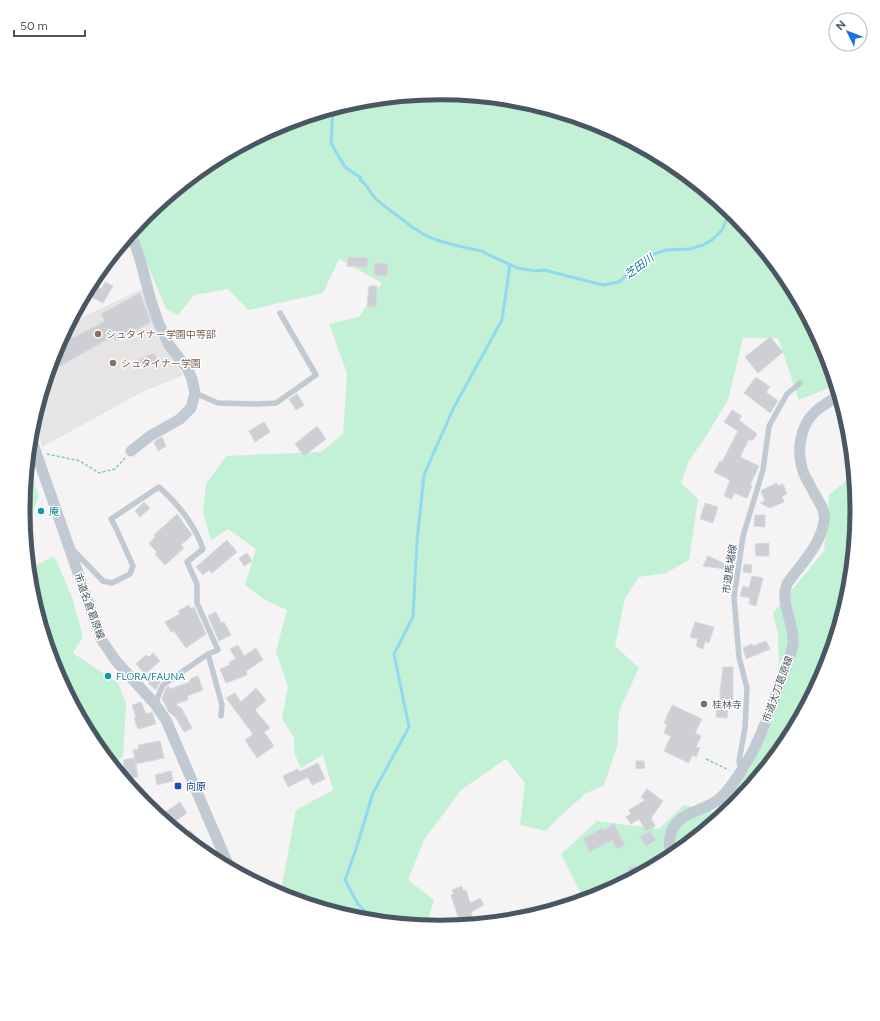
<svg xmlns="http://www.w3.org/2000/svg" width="880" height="1021" font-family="Figtree,'Noto Sans JP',sans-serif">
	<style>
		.education { fill: #e6e4e5 }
		.green { fill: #c3f1d5 }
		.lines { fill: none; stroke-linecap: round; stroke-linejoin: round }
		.stream { stroke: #90daee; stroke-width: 3 }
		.building { fill: #cdcfd5; stroke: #d7d9de }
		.path { stroke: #7ad0a6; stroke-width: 1.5; stroke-dasharray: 3 2; stroke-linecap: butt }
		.lane { stroke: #c1cad2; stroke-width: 5.5 }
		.street { stroke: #c1cad2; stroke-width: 11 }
		.education-dot { fill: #8d6e63; stroke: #fff; stroke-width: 1.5 }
		.culture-dot { fill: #0f9aa8; stroke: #fff; stroke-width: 1.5 }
		.worship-dot { fill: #6b7280; stroke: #fff; stroke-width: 1.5 }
		.transit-dot { fill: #1a4fb4; stroke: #fff; stroke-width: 1.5 }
		.labels { text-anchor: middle; stroke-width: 3; stroke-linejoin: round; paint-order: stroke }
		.education-label { font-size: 10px; fill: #785e54; stroke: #fff; text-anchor: start }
		.culture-label { font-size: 10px; fill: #0d838f; stroke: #fff; text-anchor: start }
		.street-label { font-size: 10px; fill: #4a5661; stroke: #fff }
		.worship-label { font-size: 10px; fill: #5b616d; stroke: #fff; text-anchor: start }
		.transit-label { font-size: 10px; fill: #164399; stroke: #fff; text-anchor: start }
		.water-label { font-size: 11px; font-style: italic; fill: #0c7c9b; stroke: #fff }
		.rim { fill: none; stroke: #4a5661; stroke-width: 5 }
	</style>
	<rect width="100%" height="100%" fill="#f5f3f3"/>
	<path class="education" d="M142,289L163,342L183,375L142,392L42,447L35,416L55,351L70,323Z"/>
	<path class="green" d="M440,94L522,102L600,125L672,164L735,216L787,279L825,351L836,385L799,400L778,338H743L728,400L705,438L689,460L681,483L698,499L689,560L666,573L639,577L625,598L615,646L639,668L619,711L617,747L604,785L585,794L558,818L546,831L520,825L525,783L506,759L461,790L424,840L408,880L434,900L429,917L442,927H440L358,919L280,896L296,810L333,790L323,755L301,768L295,755L294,738L282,718L288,687L276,651L287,610L265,600L245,585L256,549L228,529L211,540L203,513L206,484L226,456L321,452L343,434L347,373L329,324L359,317L382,283L339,259L323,293L248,310L228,289L194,295L178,315L166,309L143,253L131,233L145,215L209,164L281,125L359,101Z
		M27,467L39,496L25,532L23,510Z
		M853,475L857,511L849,592L825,670L787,742L735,806L671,857L599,896L584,900L561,854L597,821L659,829L684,805L715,812L751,767L774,718L779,662L778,635L773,613L824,551L829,495Z
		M54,556L72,597L83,637L73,653L118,683L126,703L123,756L113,766L93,742L55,670L31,592L28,563L31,568Z"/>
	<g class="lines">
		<path class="stream" d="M333,109L331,143L345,167L361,178L360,180C367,184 370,193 376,199C388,210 402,218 414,229H416C430,242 466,247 485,252V253L517,268L535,271L544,270L603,285L619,282L633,269L654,254L667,250L690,249L703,245L712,240L722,230L730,212
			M375,921L358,904L345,880L356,849L373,793L409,727L394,654L413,617L417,541L424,475L453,409L502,320L510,265"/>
	</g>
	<path class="building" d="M126,239L129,247L113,257L112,256Z
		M348,257L368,258L367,267L347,266Z
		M374,263L388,264L387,276L374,275Z
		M105,282L113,286L103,303L90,296L96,286L101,289Z
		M369,286H377L376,307L367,306Z
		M140,293L151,322L116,341L113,336L60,366L54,354L58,345L62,343L61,340L67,328L73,338L105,321L101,314Z
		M770,337L783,352L758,373L745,357Z
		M154,353L158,361L142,368L138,360Z
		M756,377L770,387L766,392L778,401L770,413L744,393Z
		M297,394L304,405L296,410L289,399Z
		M732,410L742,416L739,420L757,434L752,441L749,439L740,457L759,466L750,485L752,486L747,498L734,493L732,499L724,496L730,480L714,472L720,461L722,462L738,431L724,422Z
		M264,422L270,432L255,442L249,431Z
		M317,426L326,439L304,456L295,444Z
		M162,437L166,446L158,451L154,442Z
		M777,483L778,486L783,484L787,494L782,496L784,502L770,508L760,503L765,501L761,492L762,490Z
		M144,502L150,508L140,517L135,511Z
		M705,503L718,507L713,523L700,519Z
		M177,514L192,535L181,545L184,548L165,565L155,554L157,552L149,544L155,537L154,535Z
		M755,515H765V527L754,526Z
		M227,540L237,552L212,573L209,570L203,575L196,567Z
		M769,543V556H756L755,544Z
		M247,553L252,561L244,566L239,558Z
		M708,556L734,568V570L703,566Z
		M744,564L752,565L751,573L743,572Z
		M752,576L763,578L756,606L749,604L750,598L740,596L743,586L749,588Z
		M189,605L191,609L194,607L206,634L186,648L174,631L171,632L165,622L180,614L178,611Z
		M216,612L221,623L224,622L231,635L219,641L208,616Z
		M695,622L714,627L709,643L705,641L703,649L696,646L698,639L690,637Z
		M766,641L770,649L746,659L743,648L752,644L753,646Z
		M238,645L244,656L256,648L263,660L246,671L247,675L226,683L220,669L230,665L229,662L236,659L230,649Z
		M153,653L160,661L145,674L136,664L146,655L149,657Z
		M723,667H733V700H729L727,718L716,717L718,702H720V692Z
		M151,675L160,682L156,690L146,681Z
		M198,676L203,690L187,696L188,700L176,704L182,709L192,728L184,732L176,718L169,712L162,699L166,688L169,686L170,689L190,682V679Z
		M256,688L266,700L255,710L270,728L264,732L274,746L257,758L245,740L253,734L226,698L235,693L241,702Z
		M141,702L146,714L152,712L156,724L138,729L134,718L136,717L132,705Z
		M672,705L702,719L695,733L701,736L696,747L700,748L696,757L692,755L689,763L664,751L671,736L664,733L667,724L664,723Z
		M160,741L164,758L136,764L133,750L139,749L138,745Z
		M135,758L138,777L126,778L123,760Z
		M636,761H644L645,768L636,769Z
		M318,763L325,779L312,785L308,777L288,787L283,776L298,769L299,772Z
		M171,771L173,781L157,785L155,775Z
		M647,789L663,801L651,818L655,826L646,831L639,819L631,824L626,817L631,814L629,810L645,800L641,797Z
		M180,802L187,813L170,825L163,814Z
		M614,824L625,845L617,849L612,840L590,852L583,839L602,828L603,830Z
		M190,830L196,837L190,842L183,836Z
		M650,831L656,840L646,846L640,837Z
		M629,866L653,867L628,881Z
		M462,886L463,891L466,890L470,903L480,898L484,905L471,912L473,921L464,924L463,922L460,923L451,895L454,894L452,890Z"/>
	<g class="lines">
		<path class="path" d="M47,454L80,461L99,473L115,469L125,458
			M706,759L729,770"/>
		<path class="lane" d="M195,393L218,403L257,404L276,403L316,375L280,313
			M74,551L103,581L112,583L130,574L133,566L116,528L111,519L159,487C178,504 195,525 203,549L187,562L197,584V603L218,650L208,654L222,705L221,716
			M155,704L163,685L208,654
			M741,769L739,761L745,728L747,688L739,657L734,597L743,536L763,470L769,426L787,394L800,383"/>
		<path class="street" d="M131,233L140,259L151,301L159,324L169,345L187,368L192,379L195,393L191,408L180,419L150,436L131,451
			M30,435L101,639L116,661L155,704L166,720L230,869
			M672,857C669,849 668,842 671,833C678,811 704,812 719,799C731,789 740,773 748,760C762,737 770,709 780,684C784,671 791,658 793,644C795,623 779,604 787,584C800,565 821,545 824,521C826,511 819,502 814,493C811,487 807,480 804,474C796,453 799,426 816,411C823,405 831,401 839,395"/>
	</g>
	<g class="education-dot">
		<circle cx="98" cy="334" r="4"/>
		<circle cx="113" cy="363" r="4"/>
	</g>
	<g class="culture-dot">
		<circle cx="41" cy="511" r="4"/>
		<circle cx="108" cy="676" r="4"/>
	</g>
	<circle class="worship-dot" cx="704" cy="704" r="4"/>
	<rect class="transit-dot" x="174" y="782" width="8" height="8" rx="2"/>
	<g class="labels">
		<g class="education-label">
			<text x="106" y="338">シュタイナー学園中等部</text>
			<text x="121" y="367">シュタイナー学園</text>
		</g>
		<g class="culture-label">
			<text x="49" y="515">庵</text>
			<text x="116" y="680">FLORA/FAUNA</text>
		</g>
		<g class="street-label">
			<text transform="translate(729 569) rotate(-82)" y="4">市道馬場線</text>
			<text transform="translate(90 606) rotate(70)" y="4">市道名倉葛原線</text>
			<text transform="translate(777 689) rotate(-70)" y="4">市道大刀葛原線</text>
		</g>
		<g class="worship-label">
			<text x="712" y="708">桂林寺</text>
		</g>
		<g class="transit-label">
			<text x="186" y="790">向原</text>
		</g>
		<g class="water-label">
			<text transform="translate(639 266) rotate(-37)" y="4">芝田川</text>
		</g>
	</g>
	<path d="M0 0H880V1021H0ZM30 510a410 410 0 1 1 820 0a410 410 0 1 1-820 0Z" fill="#fff" fill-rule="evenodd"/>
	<path class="rim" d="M30 510a410 410 0 1 1 820 0a410 410 0 1 1-820 0Z"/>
	<g transform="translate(848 32) rotate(313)"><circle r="19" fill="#ffffff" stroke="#b7bbc0"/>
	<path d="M0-3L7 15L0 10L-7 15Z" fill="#1a73e8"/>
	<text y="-6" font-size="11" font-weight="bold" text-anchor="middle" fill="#4a5661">N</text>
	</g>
	<path d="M14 30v6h71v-6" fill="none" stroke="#4a5661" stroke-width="2"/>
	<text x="20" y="30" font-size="12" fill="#4a5661" stroke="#ffffff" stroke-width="3" paint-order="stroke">50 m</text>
</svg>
